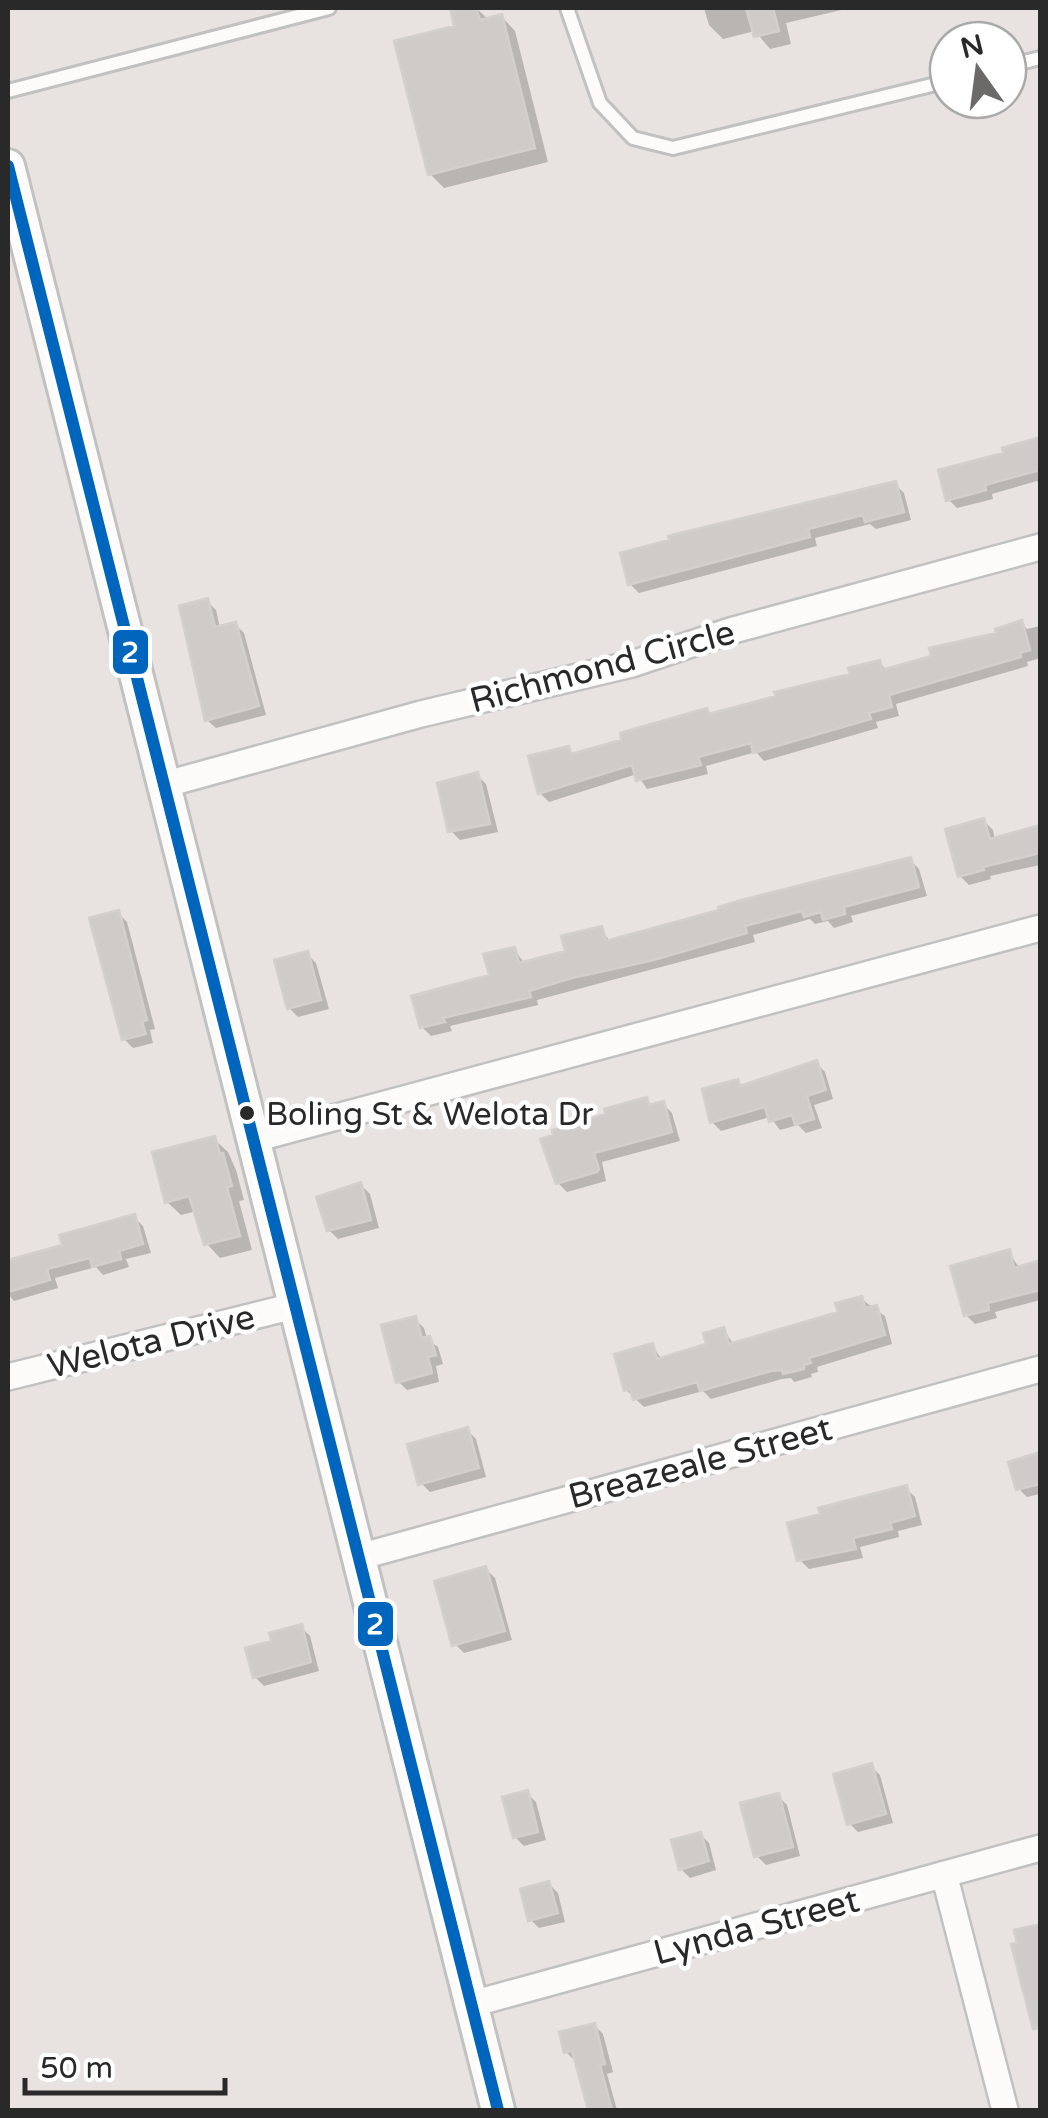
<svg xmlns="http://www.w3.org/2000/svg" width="1048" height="2118" font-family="'Varela Round',sans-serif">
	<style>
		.shadow { fill: #0003 }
		.building { fill: #cfcbc9; stroke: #d3cfcc; stroke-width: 2.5 }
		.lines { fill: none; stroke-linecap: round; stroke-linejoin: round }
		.service-casing { stroke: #c2c1c1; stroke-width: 18 }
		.minor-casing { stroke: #c2c1c1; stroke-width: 30 }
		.tertiary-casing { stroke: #c2c1c1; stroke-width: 38 }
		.service { stroke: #fcfbfa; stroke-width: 12 }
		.minor { stroke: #fcfbfa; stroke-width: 25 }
		.tertiary { stroke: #fcfbfa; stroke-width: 32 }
		.bus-1-casing { stroke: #fff; stroke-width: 20 }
		.bus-1 { stroke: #0065bd; stroke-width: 12 }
		.bus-dot { fill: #292929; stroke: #fff; stroke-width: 4 }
		.labels { text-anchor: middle; stroke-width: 9; stroke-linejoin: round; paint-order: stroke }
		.bus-label { font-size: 32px; fill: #292929; stroke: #fff; text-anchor: start }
		.street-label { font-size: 35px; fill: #292929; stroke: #fff }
		.line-badge { stroke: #fff; stroke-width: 4 }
		.badge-label { font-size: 28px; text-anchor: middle; font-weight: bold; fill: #fff }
	</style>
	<rect width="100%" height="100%" fill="#e8e3e0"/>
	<path class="shadow" d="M476,8L489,20L502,17L515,31L548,162L444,188L430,174L457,28L453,12Z
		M704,8H850L786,23L791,44L770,49L755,31L723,39L709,25Z
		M1040,439V485L1037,481L992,494L993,499L957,508L948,499L1006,454L1005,449Z
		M895,484L904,493L911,520L876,529L870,524L815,538L817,546L639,593L630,584L672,542Z
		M207,601L216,610L220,628L235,624L244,633L266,715L216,728L207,720Z
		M1022,623L1027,629L1040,626V658L1027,662L1028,666L896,704L899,716L876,722L878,728L764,761L756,752L706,766L708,774L647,789L637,774L549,802L540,793L568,748L575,755L624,742L707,711L711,716L854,675L879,663L888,671L999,635Z
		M477,775L486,784L498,832L460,840L451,831Z
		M984,821L993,830L995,840L1040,828V865L990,876L991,879L969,885L960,876Z
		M910,860L919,869L927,896L851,916L853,922L834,928L828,921L815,924L810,919L753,935L755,942L537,1000L538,1005L450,1026L452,1031L431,1036L422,1027L492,977L514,949L525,964L568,953L601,929L611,943Z
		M118,913L127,922L155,1029L150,1030L153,1043L133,1048L124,1039Z
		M307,954L316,963L329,1009L298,1017L289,1008Z
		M816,1063L825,1072L833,1099L814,1105L822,1128L806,1133L798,1125L780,1130L770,1117L721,1131L712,1122L738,1081L744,1087Z
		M646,1100L653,1107L663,1104L672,1113L680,1141L602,1162L606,1181L567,1192L558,1183Z
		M214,1139L228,1152L236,1170L244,1200L239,1201L252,1250L220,1258L207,1244L197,1211L181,1215L167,1202Z
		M361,1185L370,1194L379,1228L338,1239L329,1230Z
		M134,1217L143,1226L151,1253L126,1259L129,1267L103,1275L96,1267L55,1278L58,1288L14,1301L8,1294V1263L65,1246Z
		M1009,1252L1020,1269L1040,1263V1300L995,1312L997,1318L975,1324L966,1315Z
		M861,1299L885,1316L892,1344L817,1367L818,1372L811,1374L812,1377L794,1382L791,1378L782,1379L711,1399L703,1391L644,1407L626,1390L652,1345L662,1360L709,1346L724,1330L734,1345L841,1314Z
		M415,1319L424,1328L427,1339L438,1347L443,1364L436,1366L439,1382L407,1390L398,1381Z
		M467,1430L476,1439L486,1477L430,1492L421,1483Z
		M1040,1455V1494L1027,1497L1018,1488L1011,1463Z
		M906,1488L915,1497L922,1525L898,1531L899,1537L860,1547L863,1558L809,1569L800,1560Z
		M486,1569L495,1578L512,1640L464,1653L455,1644Z
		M301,1627L310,1636L319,1671L264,1686L255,1677L274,1642Z
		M871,1766L880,1775L893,1823L858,1832L849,1823Z
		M527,1793L536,1802L546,1840L524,1846L515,1837Z
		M778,1796L787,1805L800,1856L766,1865L757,1856Z
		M700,1834L709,1843L716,1870L690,1878L681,1869Z
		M549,1884L558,1893L565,1922L539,1928L530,1919Z
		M594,2025L603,2034L613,2072L607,2074L617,2110H583L590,2108L575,2061L566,2052Z"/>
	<path class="building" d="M450,8H476L480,20L502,14L535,148L428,175L394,41L454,26Z
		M746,8H773L779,31L754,37Z
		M1040,437V470L985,485L986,490L946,501L938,470L1003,453L1002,448Z
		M896,481L904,512L865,522L863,515L808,529L810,537L628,585L620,553L669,540L668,536Z
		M208,598L215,627L236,622L259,706L205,721L179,606Z
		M1022,620L1030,650L1020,653L1021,657L889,695L892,707L869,713L871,719L753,753L751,743L698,757L701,765L636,781L632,765L538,794L528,756L569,746L571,754L621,740L620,733L707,708L709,714L776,696L774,692L850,674L848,668L880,660L882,670L931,656L929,648L996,633L995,629Z
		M478,772L490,824L448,832L437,783Z
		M984,818L990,839L1040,825V853L983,867L984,870L958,877L945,829Z
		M911,857L919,887L844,907L845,914L823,920L821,912L804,917L802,911L745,926L747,933L650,961L572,978L529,991L531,997L443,1018L445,1022L420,1028L411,996L489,975L483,954L515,947L519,963L565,951L561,936L602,926L606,941L719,910L718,907L738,901Z
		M119,910L147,1020L142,1022L146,1034L122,1040L89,918Z
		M308,951L321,1000L287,1009L274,960Z
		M817,1060L826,1090L807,1096L814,1119L795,1125L792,1115L769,1122L765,1107L710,1123L702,1089L738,1079L740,1086Z
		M647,1097L649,1105L664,1101L672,1132L594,1153L599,1169L597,1172L556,1184L540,1139L553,1135L552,1130L605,1114L604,1109Z
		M215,1136L220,1154L223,1153L232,1186L227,1187L240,1236L204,1245L189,1196L165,1203L152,1152Z
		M361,1182L371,1220L327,1231L316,1197Z
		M135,1214L143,1244L119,1251L121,1259L92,1267L90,1258L47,1269L50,1280L8,1292V1260L62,1245L59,1235Z
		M1010,1249L1014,1268L1040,1260V1290L988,1303L989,1310L964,1316L950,1266Z
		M862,1296L865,1308L877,1305L885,1335L809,1358L811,1363L804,1365V1369L783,1374L782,1370L771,1371L700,1391L697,1382L633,1400L630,1389L624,1391L614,1354L653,1343L657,1359L706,1344L703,1333L724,1327L729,1344L838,1312L835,1303Z
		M416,1316L422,1338L430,1336L436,1355L428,1357L432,1373L396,1383L381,1325Z
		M468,1427L479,1468L418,1485L407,1444Z
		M1040,1452V1484L1016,1490L1008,1462Z
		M907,1485L915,1516L890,1523L892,1529L853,1538L856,1549L797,1561L787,1523L820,1514L818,1508Z
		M486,1566L505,1631L452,1646L434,1581Z
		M302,1624L311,1662L253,1678L245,1648L271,1641L269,1633Z
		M872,1763L886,1814L847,1825L833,1774Z
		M528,1790L538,1832L513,1838L502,1797Z
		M779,1793L793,1847L754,1857L740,1803Z
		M701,1832L709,1861L679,1870L671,1840Z
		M549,1881L558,1913L528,1921L520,1889Z
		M1040,1924V2028L1033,2029L1011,1944L1017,1943L1014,1930Z
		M595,2023L605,2064L600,2065L612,2110H588L572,2051L564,2053L559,2032Z"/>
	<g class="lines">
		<defs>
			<path id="service" d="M567,8L600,103L633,138L673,148L948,81
				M1008,66L1040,58
				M8,91L329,8"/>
			<path id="minor" d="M163,785L421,714L632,664L730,631L1040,547
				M251,1140L1040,928
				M8,1377L294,1306
				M359,1557L1040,1369
				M944,1874L1005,2110
				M472,2004L1040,1848"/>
			<path id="tertiary" d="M8,166L498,2110"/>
		</defs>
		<use href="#service" class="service-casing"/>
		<use href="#minor" class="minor-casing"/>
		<use href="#tertiary" class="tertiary-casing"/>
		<use href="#service" class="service"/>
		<use href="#minor" class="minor"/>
		<use href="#tertiary" class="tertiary"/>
		<defs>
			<path id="bus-1" d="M8,166L498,2110"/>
		</defs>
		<use href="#bus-1" class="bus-1-casing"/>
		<use href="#bus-1" class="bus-1"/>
	</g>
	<circle class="bus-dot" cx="247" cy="1113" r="9"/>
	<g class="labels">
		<g class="bus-label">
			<text x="266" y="1125">Boling St &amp; Welota Dr</text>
		</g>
		<g class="street-label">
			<text transform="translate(602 666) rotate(-15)" y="12">Richmond Circle</text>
			<text transform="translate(151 1341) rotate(-14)" y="12">Welota Drive</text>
			<text transform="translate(700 1462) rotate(-15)" y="12">Breazeale Street</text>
			<text transform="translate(756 1926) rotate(-15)" y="12">Lynda Street</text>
		</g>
	</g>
	<g class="line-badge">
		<rect x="111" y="628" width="39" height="48" rx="10" fill="#0065bd"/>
		<rect x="356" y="1600" width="39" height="48" rx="10" fill="#0065bd"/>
	</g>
	<g class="badge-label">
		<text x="130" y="662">2</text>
		<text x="375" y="1634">2</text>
	</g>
	<rect width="1048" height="2118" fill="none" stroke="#292929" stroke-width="20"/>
	<g transform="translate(978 70) rotate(346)"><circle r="48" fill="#ffffff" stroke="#a9a9a9" stroke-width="2.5"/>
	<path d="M0-8L18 38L0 25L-18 38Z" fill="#6c6a69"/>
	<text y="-15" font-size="28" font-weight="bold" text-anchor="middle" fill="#292929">N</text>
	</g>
	<path d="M25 2078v15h200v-15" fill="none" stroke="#292929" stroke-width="5"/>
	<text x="40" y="2078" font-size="30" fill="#292929" stroke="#ffffff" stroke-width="8" paint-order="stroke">50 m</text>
</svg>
